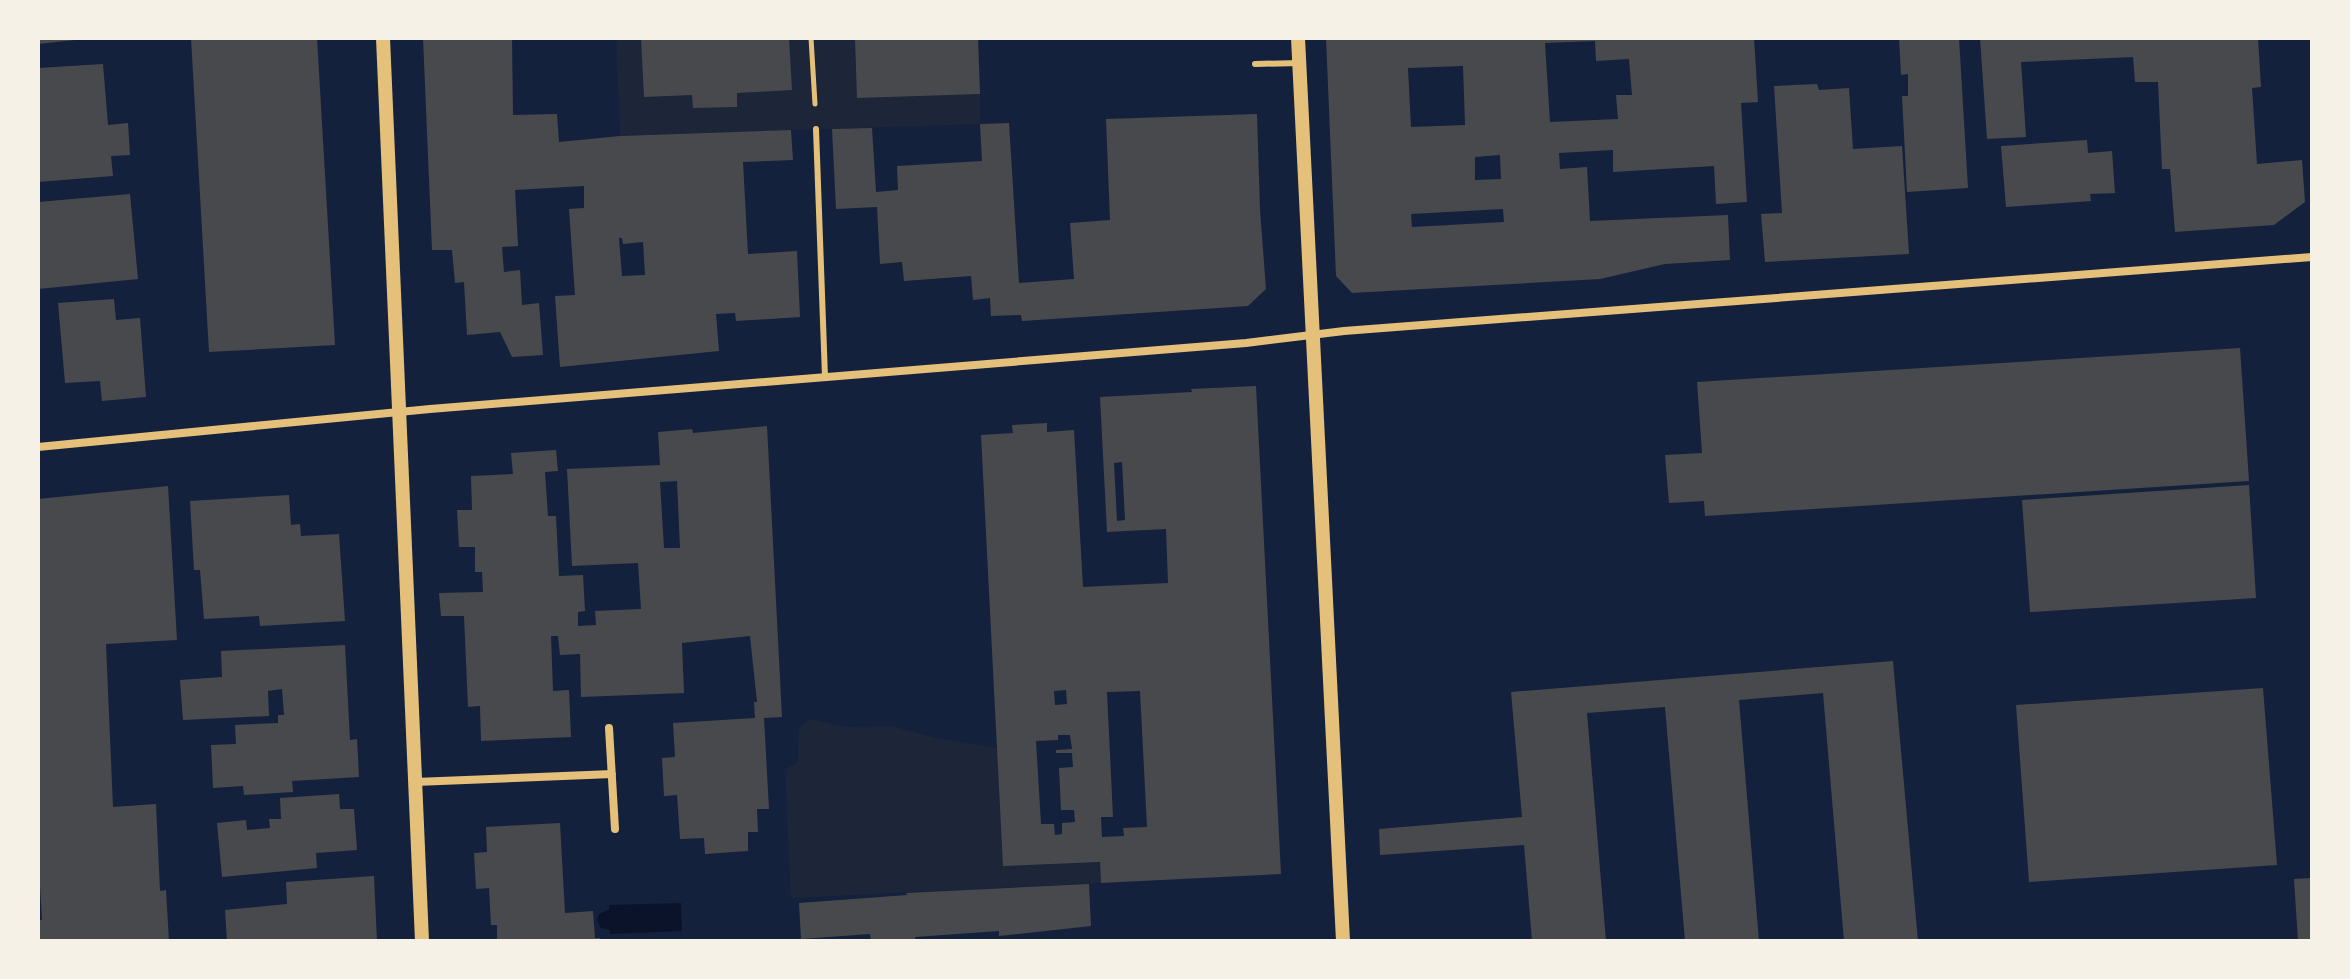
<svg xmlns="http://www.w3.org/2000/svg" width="2350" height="979" font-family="'Public Sans',sans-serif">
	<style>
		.green { fill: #1d2539 }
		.water { fill: #0b132b }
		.building { fill: #48494c; fill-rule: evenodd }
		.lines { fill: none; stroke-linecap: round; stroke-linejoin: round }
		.path { stroke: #e5c07b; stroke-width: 5 }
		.service { stroke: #e5c07b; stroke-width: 6 }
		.minor { stroke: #e5c07b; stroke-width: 8 }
		.tertiary { stroke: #e5c07b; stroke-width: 14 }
	</style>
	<rect width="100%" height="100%" fill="#14213d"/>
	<path class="green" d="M616,38H855L980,94V124L620,136Z
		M810,719L846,727L891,726L937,738L997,748L1004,866L1099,862L1101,883L791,898L785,770L798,762L799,728Z"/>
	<path class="water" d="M681,903L682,931L610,934V930L601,928L597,920L599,914L609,909V905Z"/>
	<path class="building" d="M38,38H74L75,40L38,44Z
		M191,38H317L335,345L209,352Z
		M423,38H512L513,115L557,114L559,142L620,136L791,130L793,160L743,162L748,254L797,251L800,317L736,321L735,313L716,314L719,351L560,367L555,296L575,295L569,209L584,208V186L515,190L518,246L502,247L504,272L520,270L522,305L539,303L543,355L512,357L500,332L467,335L464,282L455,283L452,250H432ZM619,238H622L623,244L643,242L645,275L622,276Z
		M641,38H789L792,90L737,93V107L693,108L692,95L644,97Z
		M855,38H978L980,94L857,98Z
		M1326,38H1754L1758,102L1741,103L1747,202L1716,204L1714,166L1613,172V150L1559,153L1560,169L1587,167L1590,221L1728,215L1730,260L1665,264L1600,279L1352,293L1336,276ZM1595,41L1596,61L1629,59L1632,95H1616L1618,119L1550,122L1545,43ZM1463,66L1465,125L1411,127L1408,68ZM1500,155L1501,179L1475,180V157ZM1503,209L1504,222L1412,227L1411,214Z
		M1899,38H1959L1968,188L1907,192L1902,96H1908V74L1901,75Z
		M1980,38H2258L2261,87L2252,88L2257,164L2302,160L2305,202L2274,225L2175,232L2170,169H2162L2158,82H2135L2133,57L2021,62L2026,137L1987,139Z
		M103,64L108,125L128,123L130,155L111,156L113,176L38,182V68Z
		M1817,84L1819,90L1849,88L1853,149L1902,146L1909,254L1765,262L1761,214L1782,213L1774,86Z
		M1257,114L1260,210L1266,289L1248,306L1022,321L1021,315L991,316L990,298L973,300L971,276L904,281L902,262L880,264L877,207L836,209L832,129L872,128L876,192L898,190L897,166L982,161L980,124L1009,123L1019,283L1074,279L1070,223L1110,220L1106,119Z
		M2087,140L2088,153L2112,151L2115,193L2090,194L2091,201L2006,207L2001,146Z
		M130,194L138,279L38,289V202Z
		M114,299L116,320L140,318L146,397L102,401L100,381L65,383L58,303Z
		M2240,348L2249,481L1705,516L1704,501L1669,503L1665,455L1702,453L1697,382Z
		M1256,386L1281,874L1101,883L1100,862L1003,866L981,435L1013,433L1012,425L1047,423V432L1074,430L1083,587L1168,583L1166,529L1107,532L1100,397L1192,392L1191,389ZM1122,462L1125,520L1117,521L1114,463ZM1066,690L1067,704L1055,705L1054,691ZM1140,691L1147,827L1123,828L1124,836L1102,837L1101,817H1113L1107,692ZM1058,735H1070L1072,749L1056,750V753H1072L1073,767L1059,768L1061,810H1074L1075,822L1062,823V834L1055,835L1054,824H1041L1036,741L1058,740Z
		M767,426L782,717L764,718L769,809H757L758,832H748V851L705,854L704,838L680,839L677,795L664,796L662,758L675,757L673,723L755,718L754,702H757L750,636L682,643L684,693L581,697L580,654L560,655L558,636H551L553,691L569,690L571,737L481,741L480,706L468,707L464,616H441L439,593L483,592L482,572H475V547H459L457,510H472L471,476L513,474L511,453L556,450L558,471L545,472L548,516H556L559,576L583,575L585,611L578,612V626L596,625L595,611L641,609L638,563L572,566L567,469L660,465L658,432L692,429L693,433ZM677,481L680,548H664L660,482Z
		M2249,485L2256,598L2030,612L2022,500Z
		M168,486L177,640L106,644L113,807L156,804L160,891L166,890L169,941H38V920H42L38,850V499Z
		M289,495L291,525L300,524L301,536L339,534L345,621L260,626L259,616L204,619L200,570H194L190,501Z
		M345,645L350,740L357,739L359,777L292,781L293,792L244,795L243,786L213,788L211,745L236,744L235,725L278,723V715H284L282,689L268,691L269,716L183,720L180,680L222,677L221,651Z
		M1893,661L1918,941H1844L1823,693L1739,700L1759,941H1685L1665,707L1587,713L1606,941H1532L1524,845L1380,855L1379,829L1522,817L1511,692Z
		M2263,688L2277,865L2029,882L2016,705Z
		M339,794L340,809H354L357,850L316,853L317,868L222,877L217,823L246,820L247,830L270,828L269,819H281L280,798Z
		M560,823L565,913L593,911L595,938H600V941H497V925H491L489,888L476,889L474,853L487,852L486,827Z
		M374,876L377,941H227L225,910L287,904L286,882Z
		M2312,878V941H2298L2294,879Z
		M1089,884L1091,926L999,936V931L915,937L916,941H871L870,934L801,939L799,903L907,895L906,893Z"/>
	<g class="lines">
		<path class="path" d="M811,38L815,104"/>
		<path class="service" d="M1255,64L1300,63
			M816,129L825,377"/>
		<path class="minor" d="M38,447L430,409L1246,343L1344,331L2312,257
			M609,728L615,829
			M415,782L612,774"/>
		<path class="tertiary" d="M383,38L422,941
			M1298,38L1343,941"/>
	</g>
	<rect width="2350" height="979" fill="none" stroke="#f6f1e7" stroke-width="80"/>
</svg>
